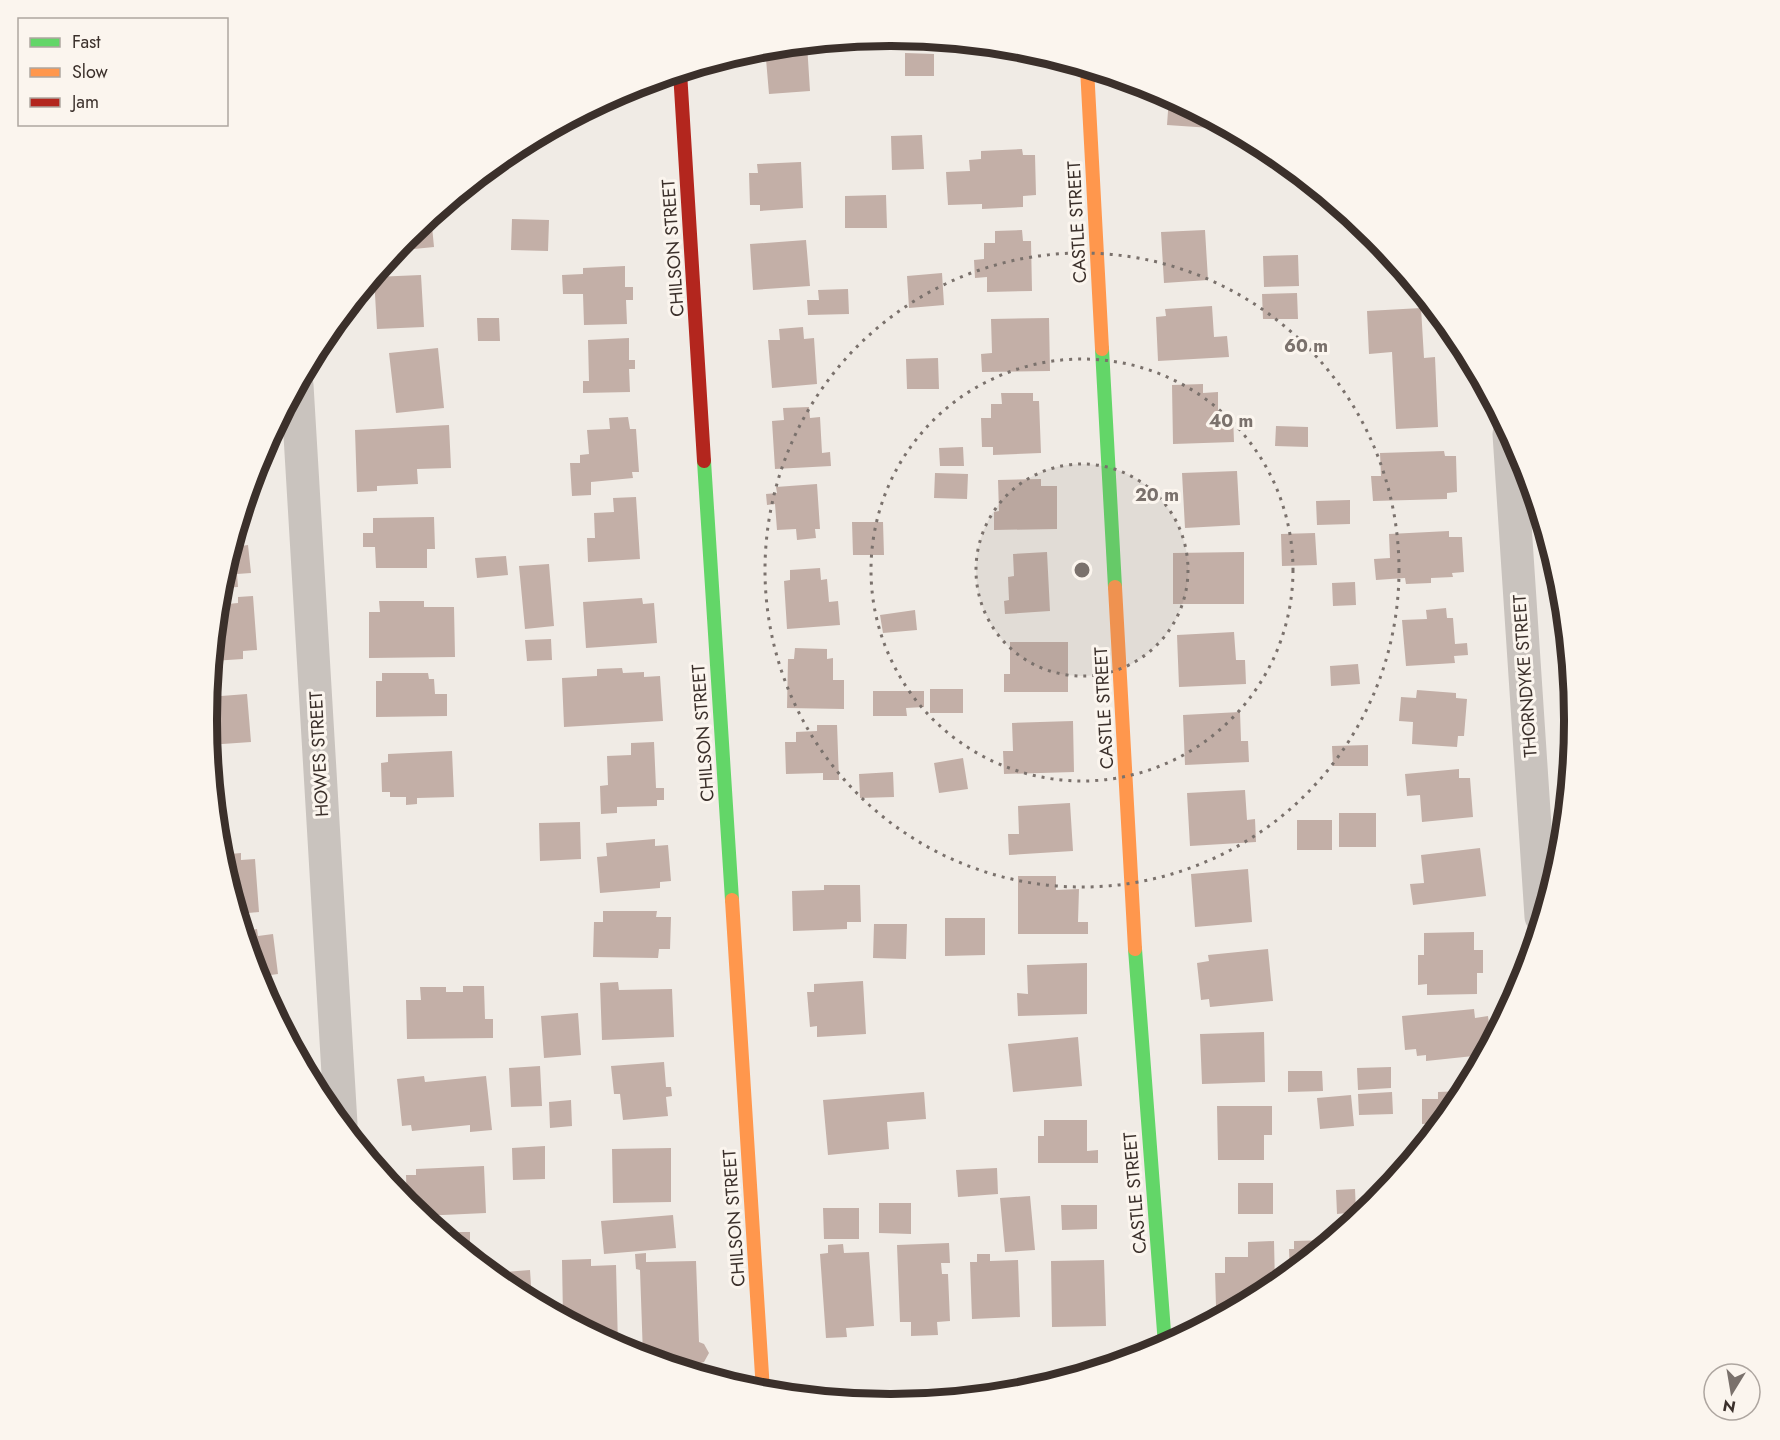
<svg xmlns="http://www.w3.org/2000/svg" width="1780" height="1440" font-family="Jost,sans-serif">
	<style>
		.building { fill: #c3afa7 }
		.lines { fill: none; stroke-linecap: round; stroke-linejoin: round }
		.street { stroke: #c9c3be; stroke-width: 33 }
		.fast { stroke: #63d668; stroke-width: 14 }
		.slow { stroke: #ff974d; stroke-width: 14 }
		.jam { stroke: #b3261e; stroke-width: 14 }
		.ring { fill: none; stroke: #7a716c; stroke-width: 3; stroke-dasharray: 3 6 }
		.labels { text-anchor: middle; stroke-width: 6; stroke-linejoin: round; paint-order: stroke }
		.street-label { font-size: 18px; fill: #3b302b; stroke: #fbf5ee }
		.rim { fill: none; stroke: #3b302b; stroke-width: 8 }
		.centre { fill: #7a716c; stroke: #fbf5ee; stroke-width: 3 }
		.ring-label { font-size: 18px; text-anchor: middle; font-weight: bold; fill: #7a716c; stroke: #fbf5ee; stroke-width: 6; stroke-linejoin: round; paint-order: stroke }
	</style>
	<rect width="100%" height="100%" fill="#f0ebe5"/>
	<path class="building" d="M807,44L810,91L769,94L766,59L753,60V50Z
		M905,53L934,54V76H905Z
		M1169,97L1212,120L1211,128L1167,125Z
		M922,135L924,169L892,170L891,136Z
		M1022,149L1023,155H1035L1036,195L1023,196V207L982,209V204L948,205L946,172L970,171L969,160L981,159V151Z
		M801,162L803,208L760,211V205H750L749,173H758L757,164Z
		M886,195L887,228H845V196Z
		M431,216L434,247L394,251L407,236Z
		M512,219L549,220L548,251L511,250Z
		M1022,230L1023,241H1031L1032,291L987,292V277L975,278L974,260L984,259V243H995V231Z
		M1205,230L1208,280L1164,283L1161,232Z
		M806,240L810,286L753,290L750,244Z
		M1298,255L1299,286L1264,287L1263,256Z
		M625,266V287H633V300H626L627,324L584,325L583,294H563L562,275L583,274V268Z
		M942,273L944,305L909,308L907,276Z
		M421,275L424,327L377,329L374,277Z
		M848,289L849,314L808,315L807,300H819L818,290Z
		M1297,293L1298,319H1263L1262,294Z
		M1212,306L1214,337L1227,336L1229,357L1158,361L1156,317L1166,316L1165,309Z
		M1421,308L1424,358L1435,357L1438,427L1396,429L1392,352L1369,354L1367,311Z
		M477,318H499L500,341H478Z
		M1049,318L1050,371L982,372L981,354L992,353L991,319Z
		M803,327L804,339L814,338L817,384L772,388L768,340H780L779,329Z
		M629,338V360H635V369H629L630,392L583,393V381H589L588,340Z
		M438,348L444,408L396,413L389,353Z
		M938,358L939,389H907L906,359Z
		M1203,384V393L1218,392V416L1233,415L1234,442L1173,444L1172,385Z
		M1001,393H1033V401H1039L1041,453L993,455V447H982L981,418H991V404H1002Z
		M809,407L810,418L820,417L822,453L830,452L831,466L775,469L772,421L784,420L783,408Z
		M628,417L630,429H636L639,472H632L633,478L591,482V495L572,496L570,463H580V455L589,454L587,430L610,429L609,418Z
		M449,425L451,468L417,469L418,484L377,486V491L357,492L355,430Z
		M1276,426L1308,427V447L1275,446Z
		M963,447L964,466H940L939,448Z
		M1444,451L1445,456H1456L1457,492L1447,493V499L1373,501L1371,476H1381L1380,453Z
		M1237,471L1240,525L1185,528L1182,473Z
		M935,473L968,474L967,499L934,498Z
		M1041,479V486H1057V529L994,530V512L999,511L998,480Z
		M817,484L820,529H815L816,538L797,540L796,529L777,530L775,504L767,505L766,494L777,493L776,487Z
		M636,497L640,559L588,562L587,538H595L594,513L614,512L613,498Z
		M1350,500V524L1317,525L1316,501Z
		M434,517L435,549H427V568H376L375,547H363V533H373V518Z
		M852,522H883L884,555H853Z
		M1449,531V537H1462L1464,572L1452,573L1453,577L1431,578V583L1406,584L1405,578L1376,580L1374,559L1390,558L1389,534Z
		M1315,533L1317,565L1282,566L1281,534Z
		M233,542V547L248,545L251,573L237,574L238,587L219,588Z
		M1047,552L1050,611L1005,614L1004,601L1009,600L1008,577L1014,576L1013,554Z
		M1244,552V604H1173V553Z
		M506,556L508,575L477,578L475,558Z
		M549,564L554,626L525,629L519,566Z
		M820,568L821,580L827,579L829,602L838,601L840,625L787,629L784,581L790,580V570Z
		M1355,582L1356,605L1333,606L1332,583Z
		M253,596L257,650L243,651V659L212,661L217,605L238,603V597Z
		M642,598L643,604L654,603L657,643L586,648L583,602Z
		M379,601H424V607H454L455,657L369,658V612H380Z
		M1446,608L1447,618H1453L1455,644L1467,643L1468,655L1454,656L1455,663L1406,666L1402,620L1427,619L1426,610Z
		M915,610L917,630L883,633L880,615Z
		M1234,632L1236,660H1245L1246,684L1179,687L1177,635Z
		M551,639L552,660L527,661L525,640Z
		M1010,642H1068V692H1004V674H1010Z
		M795,648L827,649V659L833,658V680H844V709L787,708L788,659H794Z
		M1358,664L1360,684L1331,686L1330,666Z
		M622,668L623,673L644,672V677L660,676L663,721L564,727L562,678L597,676V669Z
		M382,673H428L429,679H434L435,694H447V716L376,717V681H382Z
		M930,689H963V713H930Z
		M1417,690L1456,693V698L1467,699L1464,736H1458L1457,747L1412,744L1413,722L1399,721L1401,697L1416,698Z
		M873,691H924V707L906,708L907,716H873Z
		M247,694L251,742L208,745L206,720L208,697Z
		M1240,712L1241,741H1248L1249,762L1185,765L1183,715Z
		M1073,721L1074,772L1004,774L1003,751H1013L1012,723Z
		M817,725H837L839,780H823V773L786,774L785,742H796V732L817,731Z
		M654,742L656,788H664V800H657V806L617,807V813L601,814L600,786L608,785L607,756L631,755V743Z
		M1368,745V766H1333L1332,746Z
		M452,751L454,797L417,798V804L406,805V797H390V792H382L381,763L388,762V754Z
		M963,758L968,789L939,793L934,763Z
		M1459,769V778H1470L1473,817L1422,822L1420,795L1407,796L1405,774Z
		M893,772L894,797L860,798L859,774Z
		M1245,790L1247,820L1255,819L1256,842L1190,846L1187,793Z
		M1070,803L1073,851L1009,855L1008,834H1019L1018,806Z
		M1339,813H1376V847H1339Z
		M1297,820H1332V850H1297Z
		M580,822L581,859L540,861L539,823Z
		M655,839V846L668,845L671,881L660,882V888L600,893L597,857L607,856L606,843Z
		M1480,848L1486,896L1413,905L1410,884L1424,883L1421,855Z
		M241,853V860L255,859L259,912L238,914L220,855Z
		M1248,869L1252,922L1195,927L1191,874Z
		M1018,876H1056V890L1079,889L1078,922H1088V934H1018Z
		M824,885H860L861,922H847V929L793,931L792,891L824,890Z
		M603,911H657L656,917H671L670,949H659L658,958L593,957L594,922H603Z
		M945,918H985V955L945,956Z
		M247,923V931L257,929L258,936L273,934L278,974L256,977L241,924Z
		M874,924H907L906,959L873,958Z
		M1474,932V950H1483V973H1477V994L1427,995V984L1418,985V955H1424V933Z
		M1268,949L1273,1001L1210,1007L1209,999L1201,1000L1197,963L1209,961L1208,955Z
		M1087,963V1014L1018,1016L1017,993L1028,994L1027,965Z
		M863,981L866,1034L817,1037V1026L810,1027L807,992H814V984Z
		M618,982L619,990L672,989L674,1037L602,1040L600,983Z
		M463,986H484L485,1019H493V1038L407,1039L406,1000H421L420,987H446V992H463Z
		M1474,1009L1475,1018L1488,1016L1491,1040L1483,1055L1426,1061V1055L1417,1056L1416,1049L1405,1050L1402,1016Z
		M578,1013L581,1055L544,1058L541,1016Z
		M1264,1032L1265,1082L1202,1084L1200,1034Z
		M1078,1037L1082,1086L1013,1092L1008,1044Z
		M664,1062L666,1087H671L672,1096L666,1097L668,1116L623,1120L620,1094H614L611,1066Z
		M540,1066L542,1106L511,1107L509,1068Z
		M1391,1067V1088L1358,1090L1357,1068Z
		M1288,1071H1322L1323,1091L1288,1092Z
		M424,1076L425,1082L486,1076L492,1130L470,1132V1125L412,1131L411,1125L402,1126L397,1079Z
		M1463,1091L1459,1100L1437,1127V1123L1422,1124V1099H1438V1092Z
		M924,1092L926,1119L887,1122L889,1149L828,1155L823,1100Z
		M1392,1092L1393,1114L1359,1115L1358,1094Z
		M1351,1095L1354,1126L1320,1129L1317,1098Z
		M571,1100L572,1126L550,1128L549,1102Z
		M1217,1106H1272V1135H1264V1160H1218Z
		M1044,1120H1087V1151L1098,1150V1163H1038V1136H1044Z
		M545,1146V1179L513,1180L512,1148Z
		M671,1148V1202L613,1203L612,1149Z
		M484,1166L486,1213L421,1216L407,1204L406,1175H416V1169Z
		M997,1168L998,1194L958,1197L956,1170Z
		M1238,1183H1273V1214H1238Z
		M1355,1189L1356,1212L1337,1214L1336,1190Z
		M1030,1196L1035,1250L1005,1252L1000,1198Z
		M879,1203H911V1234L879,1233Z
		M1061,1205H1097V1229L1062,1230Z
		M823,1208H859V1239H824Z
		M673,1215L676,1248L604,1254L601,1221Z
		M441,1232H470V1256Z
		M1330,1240L1290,1273L1289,1249H1294V1241Z
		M1274,1241L1275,1285L1239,1305L1216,1306L1215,1273H1225V1257H1248V1242Z
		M949,1243L950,1263H941L942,1274H948L950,1321L937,1322L938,1335L911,1336V1322H900L897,1245Z
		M843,1244L844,1253L869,1252L874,1326L846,1328L847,1337L826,1338L820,1254L828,1253V1245Z
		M646,1253V1262L696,1261L699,1342L704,1344L709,1353L704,1362L698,1364L689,1360L657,1361L643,1356L640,1270L636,1269L635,1254Z
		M977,1254H990V1261L1018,1260L1020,1317L972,1319L970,1262H977Z
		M591,1259V1266L616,1265L618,1346L563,1317L562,1260Z
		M1104,1260L1106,1326L1052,1327L1051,1261Z
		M530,1270L532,1301L510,1289L491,1273Z"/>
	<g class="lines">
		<path class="street" d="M297,385L341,1124
			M1509,434L1541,917"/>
		<path class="fast" d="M1102,349L1115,587
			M704,461L732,900
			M1135,949L1165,1345"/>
		<path class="slow" d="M1087,68L1102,349
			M1115,587L1135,949
			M732,900L763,1391"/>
		<path class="jam" d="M680,72L704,461"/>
	</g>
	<circle cx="1082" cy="570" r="106" fill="#7a716c" fill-opacity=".12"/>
	<g class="ring">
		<circle cx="1082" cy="570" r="106"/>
		<circle cx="1082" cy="570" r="211"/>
		<circle cx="1082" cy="570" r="317"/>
	</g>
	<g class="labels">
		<g class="street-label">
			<text transform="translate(1077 222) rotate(-93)" y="6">CASTLE STREET</text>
			<text transform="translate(673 248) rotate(-94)" y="6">CHILSON STREET</text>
			<text transform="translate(1525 676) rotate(-94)" y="6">THORNDYKE STREET</text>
			<text transform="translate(1104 708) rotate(-93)" y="6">CASTLE STREET</text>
			<text transform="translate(703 733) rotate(-94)" y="6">CHILSON STREET</text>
			<text transform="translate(319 754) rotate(-93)" y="6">HOWES STREET</text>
			<text transform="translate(1135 1193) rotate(-95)" y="6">CASTLE STREET</text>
			<text transform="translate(734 1218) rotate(-94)" y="6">CHILSON STREET</text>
		</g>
	</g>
	<path d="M0 0H1780V1440H0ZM890 46H891A673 673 0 0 1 1564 719V721A673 673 0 0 1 891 1394H890A673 673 0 0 1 217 721V719A673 673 0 0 1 890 46Z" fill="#fbf5ee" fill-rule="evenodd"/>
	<path class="rim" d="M890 46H891A673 673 0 0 1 1564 719V721A673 673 0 0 1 891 1394H890A673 673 0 0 1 217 721V719A673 673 0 0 1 890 46Z"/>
	<circle cx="1082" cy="570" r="9" class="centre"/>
	<g class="ring-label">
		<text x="1306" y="352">60 m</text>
		<text x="1231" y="427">40 m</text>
		<text x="1157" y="501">20 m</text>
	</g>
	<rect x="18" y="18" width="210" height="108" fill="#fbf5ee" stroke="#aea6a0" stroke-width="1.5"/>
	<rect x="30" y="38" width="30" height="9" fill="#63d668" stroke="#aea6a0" stroke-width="1.5"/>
	<text x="72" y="48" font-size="18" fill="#3b302b">Fast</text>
	<rect x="30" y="68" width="30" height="9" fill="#ff974d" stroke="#aea6a0" stroke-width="1.5"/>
	<text x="72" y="78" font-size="18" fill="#3b302b">Slow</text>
	<rect x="30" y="98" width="30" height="9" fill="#b3261e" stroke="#aea6a0" stroke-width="1.5"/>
	<text x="72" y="108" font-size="18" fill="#3b302b">Jam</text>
	<g transform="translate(1732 1392) rotate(191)"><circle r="28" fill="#fbf5ee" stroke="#aea6a0" stroke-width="1.5"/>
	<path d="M0-4.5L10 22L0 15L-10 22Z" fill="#7a716c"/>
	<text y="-9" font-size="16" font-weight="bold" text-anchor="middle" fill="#3b302b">N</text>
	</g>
</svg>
